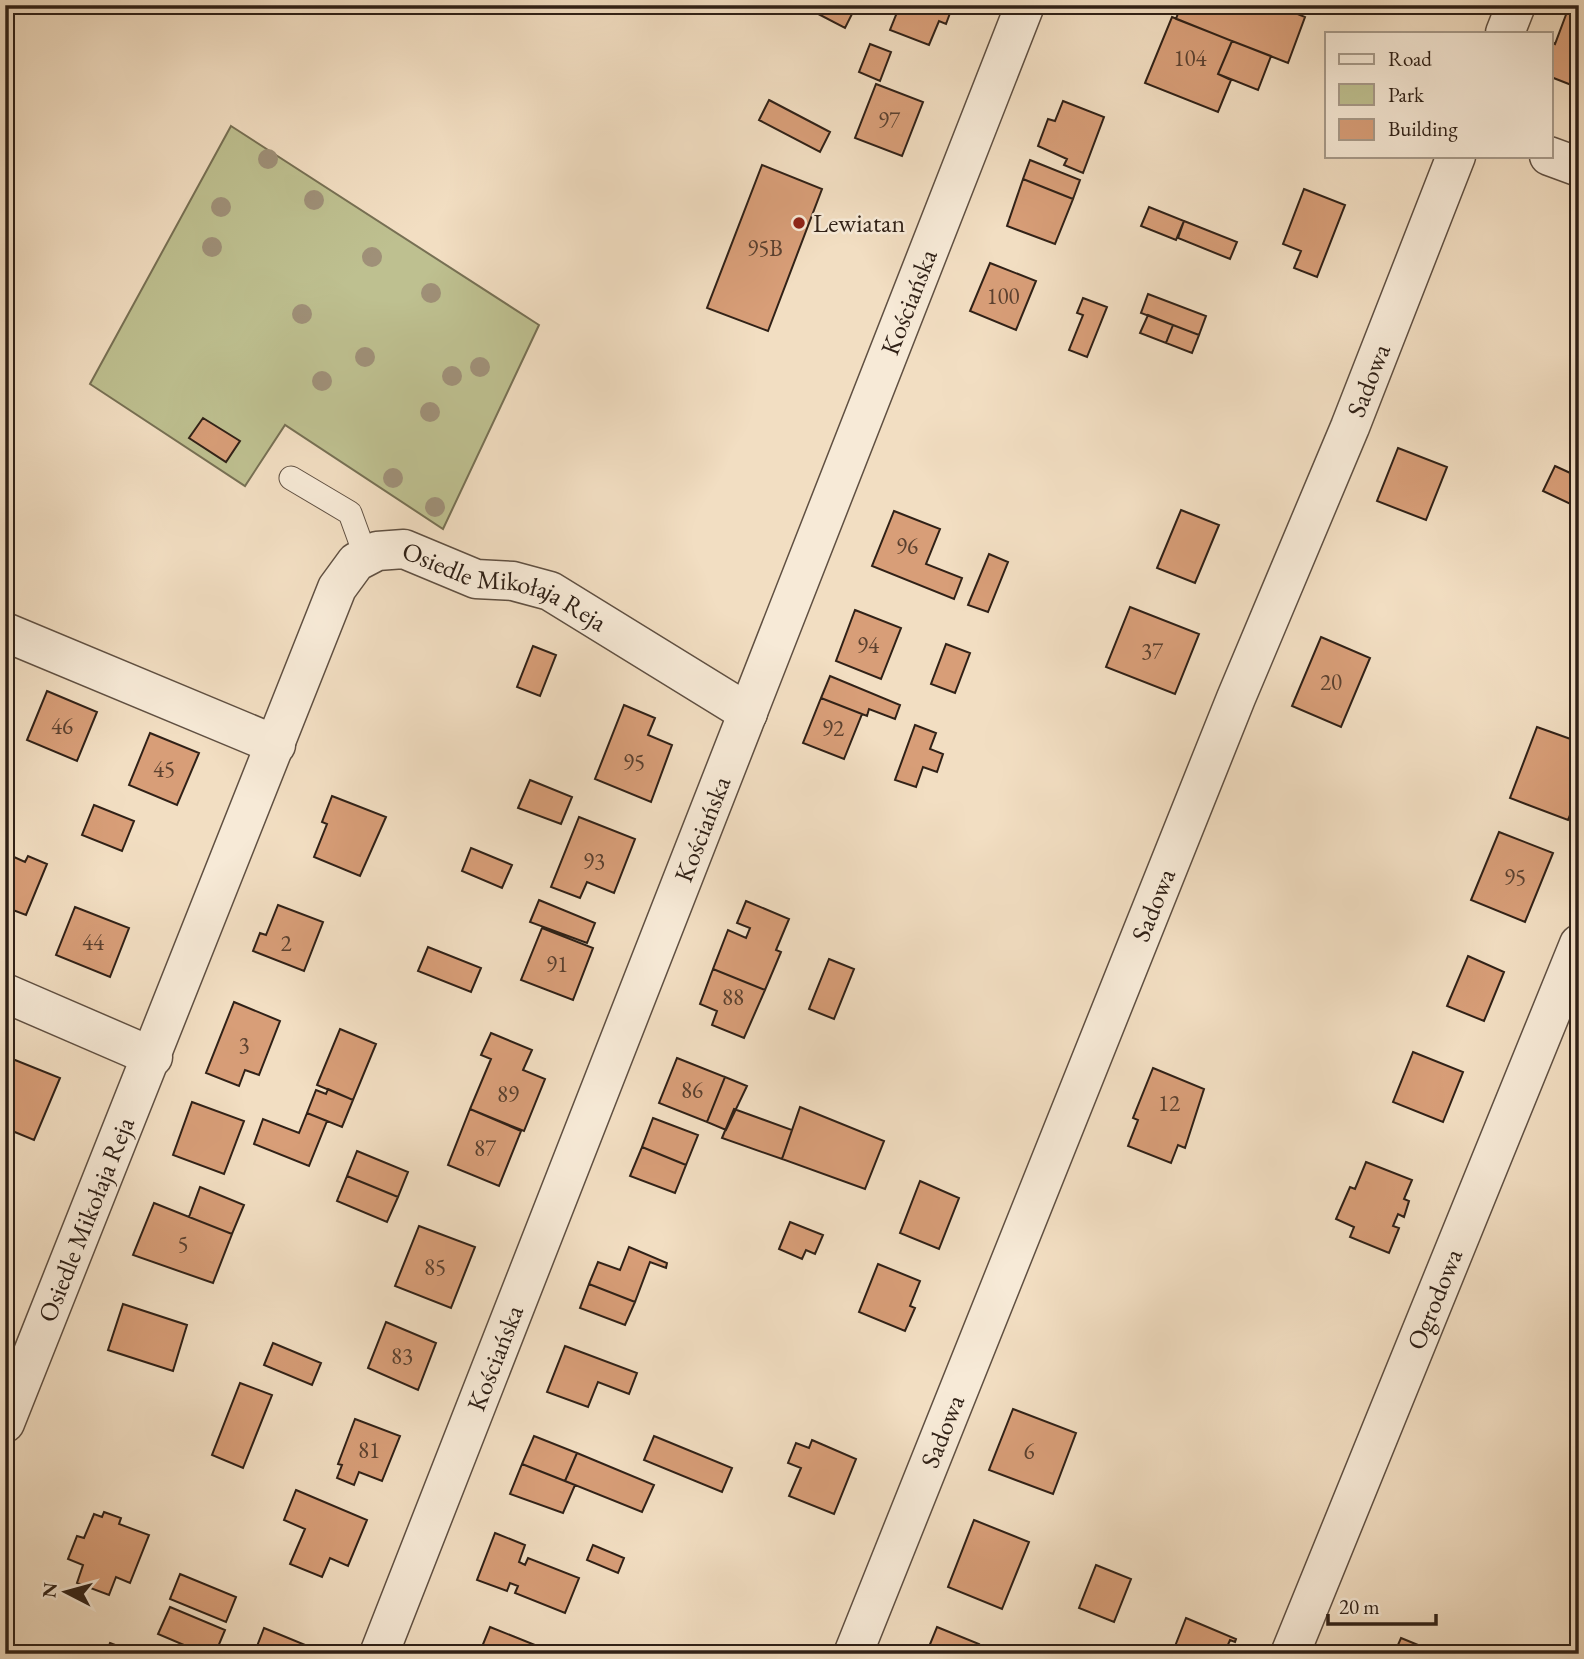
<svg xmlns="http://www.w3.org/2000/svg" width="1584" height="1659" font-family="'EB Garamond',serif">
	<style>
		.green { fill: #bec090; stroke: #777054; stroke-width: 2 }
		.building { fill: #d89e78; stroke: #302117; stroke-width: 2 }
		.lines { fill: none; stroke-linecap: round; stroke-linejoin: round }
		.service-casing { stroke: #605042; stroke-width: 25 }
		.minor-casing { stroke: #605042; stroke-width: 41 }
		.tertiary-casing { stroke: #605042; stroke-width: 41 }
		.service { stroke: #f7ead7; stroke-width: 23 }
		.minor { stroke: #f7ead7; stroke-width: 38 }
		.tertiary { stroke: #f7ead7; stroke-width: 38 }
		.tree { fill: #9f9078 }
		.poi-dot { fill: #8f2418; stroke: #f7ead7; stroke-width: 2.5 }
		.labels { text-anchor: middle; stroke-width: 5; stroke-linejoin: round; paint-order: stroke }
		.number-label { font-size: 23px; fill: #5a402f }
		.poi-label { font-size: 26px; fill: #302117; stroke: #f7ead7; text-anchor: start }
		.street-label { font-size: 26px; fill: #302117; stroke: #f7ead7 }
	</style>
	<rect width="100%" height="100%" fill="#f2dec2"/>
	<filter id="stains"><feTurbulence type="fractalNoise" baseFrequency=".00286" numOctaves="4"/><feColorMatrix values="0 0 0 0 .2 0 0 0 0 .09 0 0 0 0 .02 0 0 0 .5 -.17"/></filter>
	<radialGradient id="worn" r=".72"><stop offset=".6" stop-color="#630" stop-opacity="0"/><stop offset="1" stop-color="#630" stop-opacity=".3"/></radialGradient>
	<path class="green" d="M231,126L539,325L443,529L285,425L245,486L90,384Z"/>
	<path class="building" d="M801,5H854L856,6L845,28Z
		M900,5H953L946,24L939,21L929,45L890,30Z
		M1181,5H1276L1305,17L1288,63L1176,19Z
		M1567,12L1579,17V88L1551,77V42L1555,44Z
		M1172,17L1232,41L1218,74L1231,80L1218,112L1145,83Z
		M1232,41L1271,56L1258,90L1218,74Z
		M870,44L891,52L880,81L859,72Z
		M876,84L923,102L902,156L855,138Z
		M769,100L830,132L820,152L759,120Z
		M1063,101L1104,117L1083,173L1064,165L1067,159L1038,146L1048,119L1055,121Z
		M1030,160L1080,180L1073,199L1023,179Z
		M762,165L822,189L768,331L707,308Z
		M1023,179L1073,199L1055,244L1007,226Z
		M1304,189L1345,205L1317,277L1294,268L1301,251L1283,244Z
		M1149,207L1184,221L1176,240L1141,226Z
		M1184,221L1237,242L1230,259L1178,238Z
		M990,263L1036,281L1016,330L970,311Z
		M1148,294L1206,316L1199,335L1141,313Z
		M1083,298L1107,307L1087,357L1069,350L1083,315L1077,313Z
		M1148,315L1173,325L1166,343L1140,333Z
		M1173,325L1199,335L1192,353L1166,343Z
		M203,418L240,441L226,462L189,438Z
		M1398,448L1447,467L1426,520L1377,501Z
		M1555,466L1579,477V508L1543,491Z
		M1181,510L1219,525L1195,583L1157,568Z
		M894,511L940,529L926,564L962,578L954,599L872,566Z
		M989,554L1008,562L988,612L968,605Z
		M1130,607L1199,634L1175,694L1106,667Z
		M855,610L901,628L881,679L836,661Z
		M1321,637L1370,658L1341,727L1292,706Z
		M946,644L970,653L955,693L931,684Z
		M533,646L556,655L540,696L517,687Z
		M830,676L900,705L895,719L869,709L867,716L821,698Z
		M47,691L97,712L77,761L27,740Z
		M821,698L862,714L844,759L803,743Z
		M624,705L655,718L648,735L672,745L651,802L595,779Z
		M915,725L936,733L930,749L943,754L937,772L923,767L916,787L895,780Z
		M1537,727L1579,742V792L1568,820L1510,798Z
		M150,733L199,753L177,805L129,785Z
		M530,780L572,797L561,824L518,808Z
		M332,796L386,817L360,876L314,857L327,824L322,822Z
		M94,805L134,821L122,851L82,835Z
		M579,817L635,839L614,893L587,882L580,898L551,887Z
		M1499,832L1553,853L1525,922L1471,900Z
		M471,848L512,865L502,888L462,871Z
		M5,853L25,862L28,856L47,864L26,915L13,910L10,917L5,915Z
		M539,900L595,923L587,943L530,922Z
		M746,901L789,919L776,950L781,952L765,990L713,969L728,930L746,938L750,928L737,923Z
		M278,905L323,922L304,971L253,951L260,933L266,935Z
		M75,907L129,928L110,977L56,955Z
		M542,928L593,948L573,1000L521,980Z
		M428,947L481,968L471,992L418,971Z
		M1468,956L1504,972L1484,1021L1447,1006Z
		M829,959L854,969L834,1019L809,1009Z
		M713,969L765,990L744,1038L712,1025L717,1011L700,1004Z
		M234,1002L280,1021L259,1075L245,1070L239,1086L206,1073Z
		M340,1029L376,1044L353,1100L317,1085Z
		M491,1033L532,1050L523,1070L545,1079L524,1131L470,1109L491,1059L481,1055Z
		M1413,1052L1463,1072L1443,1122L1393,1102Z
		M10,1058L60,1078L34,1140L5,1128V1068Z
		M677,1058L725,1077L707,1122L659,1103Z
		M1153,1068L1204,1089L1185,1148L1178,1145L1171,1163L1128,1146L1138,1120L1133,1118Z
		M725,1077L747,1086L726,1130L707,1122Z
		M328,1089L353,1100L342,1127L307,1113L316,1090L326,1094Z
		M192,1102L244,1121L224,1174L173,1155Z
		M800,1107L884,1141L865,1189L782,1159Z
		M470,1109L521,1131L499,1186L448,1165Z
		M734,1109L792,1130L782,1159L722,1138Z
		M307,1113L327,1121L309,1166L254,1144L263,1119L299,1133Z
		M653,1118L698,1135L686,1165L642,1147Z
		M642,1147L686,1165L675,1193L630,1176Z
		M357,1151L408,1172L398,1197L347,1176Z
		M1366,1162L1412,1180L1404,1199L1409,1201L1404,1217L1398,1214L1393,1226L1399,1228L1389,1253L1350,1237L1354,1227L1336,1219L1350,1187L1355,1189Z
		M347,1176L398,1197L387,1222L337,1201Z
		M920,1181L959,1198L939,1249L900,1233Z
		M200,1187L244,1205L232,1234L189,1217Z
		M154,1203L232,1234L213,1283L133,1255Z
		M790,1222L823,1235L815,1254L806,1250L802,1259L779,1249Z
		M419,1226L475,1247L451,1308L395,1286Z
		M629,1247L667,1263L666,1268L650,1262L635,1302L589,1284L598,1262L620,1270Z
		M878,1264L920,1281L910,1306L915,1308L905,1331L859,1312Z
		M589,1284L635,1302L625,1325L580,1308Z
		M123,1304L187,1325L173,1371L108,1350Z
		M386,1322L436,1343L418,1390L368,1368Z
		M273,1343L321,1363L312,1385L264,1365Z
		M565,1346L637,1373L629,1394L598,1382L588,1407L547,1392Z
		M240,1383L272,1395L243,1468L212,1455Z
		M1013,1409L1076,1433L1053,1494L989,1470Z
		M355,1419L400,1436L382,1481L359,1472L354,1485L337,1478L342,1465L338,1464Z
		M534,1436L577,1453L565,1481L522,1464Z
		M654,1436L732,1468L722,1492L644,1460Z
		M812,1440L856,1459L834,1514L789,1496L801,1468L788,1463L796,1443L809,1448Z
		M577,1453L654,1485L642,1512L565,1481Z
		M522,1464L575,1485L563,1513L510,1494Z
		M296,1490L367,1520L348,1566L330,1558L322,1577L290,1564L305,1529L284,1520Z
		M104,1512L121,1518L119,1524L149,1535L130,1583L116,1577L109,1595L77,1583L83,1565L68,1559L77,1536L84,1538L94,1514L102,1517Z
		M974,1520L1029,1542L1002,1609L948,1587Z
		M495,1533L525,1545L519,1562L525,1565L528,1558L579,1578L565,1613L515,1593L518,1586L510,1583L507,1591L477,1580Z
		M593,1545L624,1558L618,1573L587,1560Z
		M1096,1565L1131,1579L1114,1622L1079,1608Z
		M180,1574L236,1597L226,1622L170,1599Z
		M170,1607L225,1630L215,1654H205L158,1634Z
		M1186,1618L1236,1639L1235,1642L1230,1640L1224,1654H1172Z
		M490,1627L535,1645L532,1650L542,1654H479Z
		M937,1627L979,1644L975,1654H926Z
		M264,1628L315,1649L313,1654H254Z
		M1401,1638L1440,1654H1394Z
		M110,1643L133,1652V1654H106Z"/>
	<g class="lines">
		<defs>
			<path id="service" d="M291,478L350,513L366,557"/>
			<g id="minor">
				<path d="M1505,33L1516,5"/>
				<path d="M1549,156L1579,167"/>
				<path d="M5,632L276,745"/>
				<path d="M5,993L153,1057"/>
				<path id="s1" d="M5,1423L337,588L356,562L377,551L404,549L476,579L513,581L550,591L748,713"/>
				<path id="s2" d="M853,1654L1236,698L1350,427L1456,156"/>
				<path id="s3" d="M1290,1654L1579,944"/>
			</g>
			<g id="tertiary">
				<path id="s4" d="M379,1654L1025,5"/>
			</g>
		</defs>
		<use href="#service" class="service-casing"/>
		<use href="#minor" class="minor-casing"/>
		<use href="#tertiary" class="tertiary-casing"/>
		<use href="#service" class="service"/>
		<use href="#minor" class="minor"/>
		<use href="#tertiary" class="tertiary"/>
	</g>
	<g class="tree">
		<circle cx="268" cy="159" r="10"/>
		<circle cx="314" cy="200" r="10"/>
		<circle cx="221" cy="207" r="10"/>
		<circle cx="212" cy="247" r="10"/>
		<circle cx="372" cy="257" r="10"/>
		<circle cx="431" cy="293" r="10"/>
		<circle cx="302" cy="314" r="10"/>
		<circle cx="365" cy="357" r="10"/>
		<circle cx="480" cy="367" r="10"/>
		<circle cx="452" cy="376" r="10"/>
		<circle cx="322" cy="381" r="10"/>
		<circle cx="430" cy="412" r="10"/>
		<circle cx="393" cy="478" r="10"/>
		<circle cx="435" cy="507" r="10"/>
	</g>
	<circle class="poi-dot" cx="799" cy="223" r="7"/>
	<g class="labels">
		<g class="number-label">
			<text x="1190" y="66">104</text>
			<text x="889" y="128">97</text>
			<text x="765" y="256">95B</text>
			<text x="1003" y="304">100</text>
			<text x="907" y="554">96</text>
			<text x="868" y="653">94</text>
			<text x="1152" y="659">37</text>
			<text x="1331" y="690">20</text>
			<text x="62" y="734">46</text>
			<text x="833" y="736">92</text>
			<text x="634" y="770">95</text>
			<text x="164" y="777">45</text>
			<text x="594" y="869">93</text>
			<text x="1515" y="885">95</text>
			<text x="93" y="950">44</text>
			<text x="286" y="951">2</text>
			<text x="557" y="972">91</text>
			<text x="733" y="1005">88</text>
			<text x="244" y="1053">3</text>
			<text x="692" y="1098">86</text>
			<text x="508" y="1102">89</text>
			<text x="1169" y="1111">12</text>
			<text x="485" y="1156">87</text>
			<text x="183" y="1252">5</text>
			<text x="435" y="1275">85</text>
			<text x="402" y="1364">83</text>
			<text x="369" y="1458">81</text>
			<text x="1029" y="1459">6</text>
		</g>
		<g class="poi-label">
			<text x="813" y="232">Lewiatan</text>
		</g>
		<g class="street-label">
			<text dy="9" stroke="none"><textPath href="#s4" startOffset="1452">Kościańska</textPath></text>
			<text dy="9" stroke="none"><textPath href="#s2" startOffset="1374">Sadowa</textPath></text>
			<text dy="9" stroke="none"><textPath href="#s1" startOffset="1090">Osiedle Mikołaja Reja</textPath></text>
			<text dy="9" stroke="none"><textPath href="#s4" startOffset="886">Kościańska</textPath></text>
			<text dy="9" stroke="none"><textPath href="#s2" startOffset="807">Sadowa</textPath></text>
			<text dy="9" stroke="none"><textPath href="#s1" startOffset="219">Osiedle Mikołaja Reja</textPath></text>
			<text dy="9" stroke="none"><textPath href="#s3" startOffset="383">Ogrodowa</textPath></text>
			<text dy="9" stroke="none"><textPath href="#s4" startOffset="318">Kościańska</textPath></text>
			<text dy="9" stroke="none"><textPath href="#s2" startOffset="240">Sadowa</textPath></text>
		</g>
	</g>
	<rect width="1584" height="1659" fill="none" stroke="#f2dec2" stroke-width="28"/>
	<rect x="7" y="7" width="1570" height="1645" fill="none" stroke="#302117" stroke-width="3.5"/>
	<rect x="14" y="14" width="1556" height="1631" fill="none" stroke="#302117" stroke-width="2"/>
	<rect x="1325" y="32" width="228" height="126" fill="#f7ead7" stroke="#a79a8a" stroke-width="2"/>
	<rect x="1339" y="54" width="35" height="10" fill="#f7ead7" stroke="#a79a8a" stroke-width="2"/>
	<text x="1388" y="66" font-size="21" fill="#302117">Road</text>
	<rect x="1339" y="84" width="35" height="21" fill="#bec090" stroke="#a79a8a" stroke-width="2"/>
	<text x="1388" y="102" font-size="21" fill="#302117">Park</text>
	<rect x="1339" y="119" width="35" height="21" fill="#d89e78" stroke="#a79a8a" stroke-width="2"/>
	<text x="1388" y="136" font-size="21" fill="#302117">Building</text>
	<g transform="translate(66 1592) rotate(276)" stroke="#f7ead7" stroke-width="5" paint-order="stroke">
	<path d="M0-5L12 26L0 18L-12 26Z" fill="#302117"/>
	<text y="-10" font-size="19" font-weight="bold" text-anchor="middle" fill="#302117">N</text>
	</g>
	<path d="M1328 1614v10h108v-10" fill="none" stroke="#302117" stroke-width="3.5"/>
	<text x="1339" y="1614" font-size="21" fill="#302117" stroke="#f7ead7" stroke-width="5" paint-order="stroke">20 m</text>
	<rect width="100%" height="100%" filter="url(#stains)"/>
	<rect width="100%" height="100%" fill="url(#worn)"/>
</svg>
